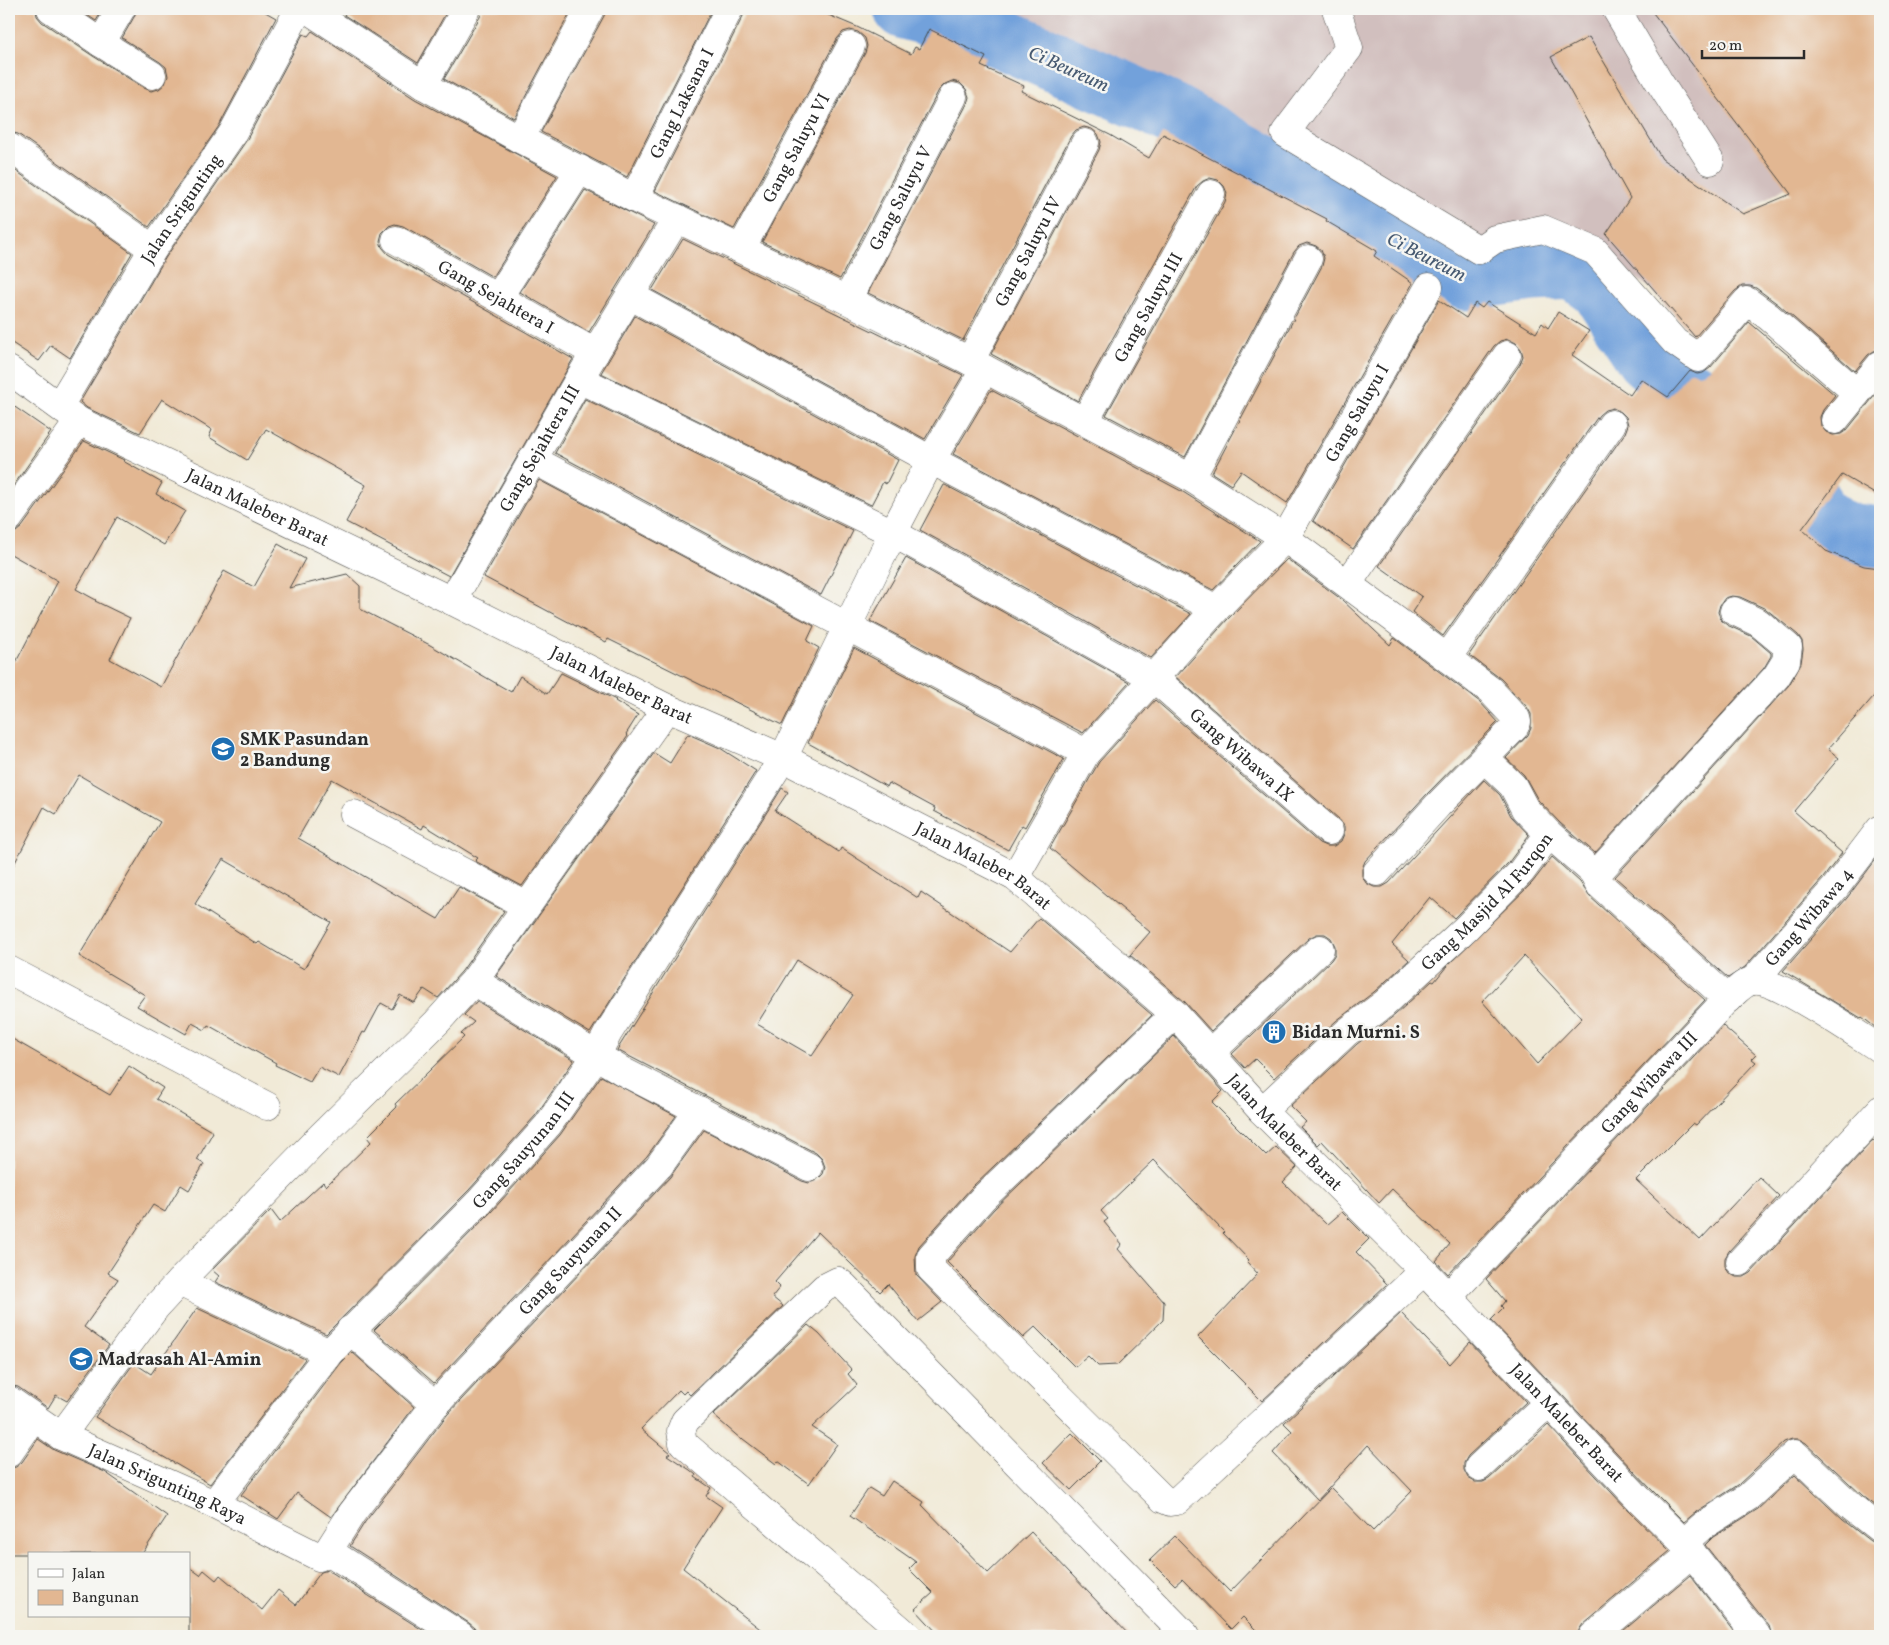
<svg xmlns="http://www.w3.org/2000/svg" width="1889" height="1645" font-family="Vollkorn,serif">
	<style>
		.industrial { fill: #d1bfbe }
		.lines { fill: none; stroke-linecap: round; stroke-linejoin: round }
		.river { stroke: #72a1db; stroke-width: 61 }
		.building { fill: #e2b792; fill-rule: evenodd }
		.minor-casing { stroke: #494845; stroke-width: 29 }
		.minor { stroke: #fff; stroke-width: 28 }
		.labels { text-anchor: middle; stroke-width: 5; stroke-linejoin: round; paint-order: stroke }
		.street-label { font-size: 18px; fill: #2b2b2b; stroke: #f6f6f2 }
		.poi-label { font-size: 18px; font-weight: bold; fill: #2b2b2b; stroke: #f6f6f2; text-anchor: start }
		.water-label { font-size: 19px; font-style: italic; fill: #475a71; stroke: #f6f6f2 }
	</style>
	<rect width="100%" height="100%" fill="#f6f6f2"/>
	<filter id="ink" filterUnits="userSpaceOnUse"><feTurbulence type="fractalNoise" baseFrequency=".02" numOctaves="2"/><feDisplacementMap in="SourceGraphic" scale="10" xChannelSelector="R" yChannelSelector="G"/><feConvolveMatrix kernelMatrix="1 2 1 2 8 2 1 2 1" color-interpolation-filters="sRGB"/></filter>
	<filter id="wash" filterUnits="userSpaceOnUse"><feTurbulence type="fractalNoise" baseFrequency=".0096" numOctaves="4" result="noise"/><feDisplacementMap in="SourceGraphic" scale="20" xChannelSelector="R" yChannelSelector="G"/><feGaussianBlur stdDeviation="1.12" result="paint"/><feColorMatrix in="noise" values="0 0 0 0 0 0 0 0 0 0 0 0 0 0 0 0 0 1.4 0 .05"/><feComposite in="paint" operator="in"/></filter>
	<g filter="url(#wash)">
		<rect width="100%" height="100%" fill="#f1ead7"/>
		<path class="industrial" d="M931,9H1880V129L1741,215L1783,246L1707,351L1651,289L1576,234L1484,254L1329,179L1132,92Z"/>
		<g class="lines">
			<path class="river" d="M904,9L981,29L1173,114L1466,280L1533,271L1574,269L1600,288L1646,358L1676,384L1763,427L1788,450L1816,512L1839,532L1880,537"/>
		</g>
		<g id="blocks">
			<path class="building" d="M9,9H36L37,16L42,22L93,56L144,88L151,91L159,89L165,84L168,76L166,67L160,62L122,38L134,17L137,9H260L276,18L219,126L149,227L18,134L9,132Z
				M78,9H103L96,21Z
				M348,9H448L418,63L344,15Z
				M482,9H572L514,118L444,79L480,17Z
				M606,9H712L627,177L541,132L604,16Z
				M745,9H814L857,27L911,54L915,47L919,49L929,29L986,57L981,66L1024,86L1021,91L1110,135L1149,158L1163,134L1327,219L1326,221L1377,251L1374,256L1413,283L1287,503L1241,471L1231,485L1212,473L1322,266L1324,258L1321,250L1316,246L1307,243L1299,246L1294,252L1185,457L1106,415L1225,202L1227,193L1224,186L1218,180L1210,178L1203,181L1197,186L1078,401L991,354L1099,150L1101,142L1098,134L1092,129L1084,127L1076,130L1071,136L963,340L868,293L967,104L969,97L966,89L960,83L952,81L945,84L939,90L840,279L762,242L865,53L867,46L865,38L858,32L850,30L843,32L837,39L734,229L655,191L743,16Z
				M1650,9H1880V350L1874,351L1868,355L1855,371L1779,305L1756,288L1750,286H1742L1735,291L1695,337L1606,234L1630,198L1551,57L1589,37L1662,159L1743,214L1791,194Z
				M312,31L415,99L557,176L493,277L403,226L395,224L389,226L382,233L380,241L382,247L388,254L573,359L449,576L346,522L366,485L266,429L247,460L209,437L212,430L162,399L140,433L87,408L80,402L166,257L246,141L303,34L308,36Z
				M9,166L132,253L70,358L51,345L39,361L9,341Z
				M585,190L654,225L589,332L520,292Z
				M683,239L963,375L925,439L652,290Z
				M1439,300L1466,318L1475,303L1482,308L1487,302L1536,333L1542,323L1548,328L1558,312L1589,331L1572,355L1630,395L1641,379L1668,397L1690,371L1697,374L1703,373L1710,368L1749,322L1835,395L1823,410L1820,417L1821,426L1826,432L1833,435L1841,434L1847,430L1880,389V497L1842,475L1802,529L1826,551L1864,566L1880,568V689L1828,749L1839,758L1794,811L1842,853L1823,878L1745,967L1728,978L1615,877L1789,685L1801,663L1803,649L1802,641L1798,635L1766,609L1740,597L1732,596L1725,598L1720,605L1718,612L1721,620L1727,625L1751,636L1771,653V656L1764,668L1595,853L1560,823L1538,800L1524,775L1506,758L1528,735L1531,728V714L1527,707L1501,679L1469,655L1625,433L1628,425L1626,417L1621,412L1613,408L1605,410L1599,415L1443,636L1412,612L1422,597L1379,566L1520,364L1523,356L1521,349L1516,343L1508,339L1500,341L1494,346L1353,549L1313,521Z
				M635,316L898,460L886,484L883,482L871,505L601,373Z
				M991,390L1183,492L1260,541L1213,590L953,454Z
				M585,399L853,531L821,595L555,453Z
				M9,403L51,432L9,492Z
				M84,441L124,460L123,461L162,483L156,494L185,511L164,545L117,517L76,589L96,600L95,601L130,618L110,659L161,687L224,571L254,587L278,544L305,559L289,588L347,574L360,586V609L430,645L511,692L520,676L547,694L561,673L616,700L615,701L638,715L626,734L628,736L522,886L475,861L478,858L424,825L422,829L332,779L298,838L438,919L459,887L504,911L462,971L438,998L424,989L414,1003L400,995L392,1009L381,1003L365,1033L363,1032L339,1077L319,1067L310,1082L275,1065L276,1063L208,1025L205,1030L192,1023L186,1034L137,1006L145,995L79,956L160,822L79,775L56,814L44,807L9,874V657L16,662L58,581L9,553V533L16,532L22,527ZM223,859L331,922L304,969L259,942L257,944L195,904Z
				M539,480L814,626L807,641L819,648L782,725L608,639L606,642L484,577Z
				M944,485H945L1191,614L1151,658L920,530Z
				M906,558L1129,682L1083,733L870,621Z
				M1287,559L1341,599L1390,645L1394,638L1480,702L1498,722L1427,794L1365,861L1362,869V876L1366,883L1374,887H1382L1389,883L1484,780L1500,795L1511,816L1529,835L1509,862L1454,918L1430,897L1392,944L1409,960L1374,992L1336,1021L1274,1078L1255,1059L1245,1068L1232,1054L1331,960L1335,954V946L1331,938L1325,934H1317L1309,938L1211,1031L1185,1002L1130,955L1150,932L1050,848L1099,762L1155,700L1319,843L1326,846H1334L1341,841L1344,834V826L1339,819L1176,677L1227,620Z
				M854,648L1064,759L1025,827L1022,825L1008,850L934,811L935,808L889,783L887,787L808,743Z
				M688,734L720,748L756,771L590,1033L496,976L654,753L670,763Z
				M782,788L788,792L775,811L839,852L841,848L918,898L921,892L1010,952L1039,918L1152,1015L972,1187L919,1246L915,1256L916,1275L942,1302L918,1321L888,1284L880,1292L818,1232L775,1282L780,1287L772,1297L783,1306L690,1395L686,1391L683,1394L679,1390L641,1429L670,1453L667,1455L690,1470L696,1475L695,1477L711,1488L706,1496L722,1507L683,1568L769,1636H477L475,1628L469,1623L350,1546L365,1522L447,1415L670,1177L704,1130L802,1181L809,1183L817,1180L823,1174L825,1167L822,1159L816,1153L617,1050ZM797,960L853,995L812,1056L757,1024Z
				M1880,854V1031L1862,1017L1861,1018L1783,971L1847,898Z
				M1552,857L1580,882L1589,896L1705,1000L1448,1274L1436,1261L1450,1244L1392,1189L1379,1203L1322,1141L1318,1145L1300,1127L1306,1122L1290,1106L1357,1044L1395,1015L1432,981L1434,982L1447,966L1532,883ZM1524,956L1582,1018L1537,1064L1482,1001Z
				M477,1001L574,1060L536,1115L469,1190L326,1334L215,1282L219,1276L212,1270L271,1210L280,1222L323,1182L326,1186L371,1142L367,1137L397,1107L395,1104L464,1037L461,1034L474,1022L464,1015Z
				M1723,1026L1756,1055L1752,1059L1756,1062L1696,1125L1693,1123L1636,1180L1700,1240L1759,1177L1779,1196L1729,1251L1725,1258V1266L1729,1273L1736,1277H1744L1751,1273L1873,1140L1880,1146V1509L1863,1496L1806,1443L1799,1439H1792L1784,1442L1738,1485L1696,1512L1684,1522L1650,1488L1491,1320L1503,1308L1501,1306L1505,1301L1486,1279Z
				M1174,1036L1223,1091L1212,1102L1266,1156L1276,1147L1297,1167L1283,1182L1327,1225L1342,1212L1369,1239L1356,1252L1387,1284L1262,1401L1198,1337L1258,1274L1247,1262L1249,1260L1223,1233L1224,1232L1154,1160L1101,1211L1108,1219L1104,1222L1122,1244L1118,1249L1164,1302L1163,1320L1117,1365L1098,1366L1088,1356L1075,1367L1035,1327L1023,1338L947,1262L994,1209Z
				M9,1037L110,1095L129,1066L163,1088L156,1099L213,1132L197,1160L204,1164L189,1190L181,1185L165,1212L153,1205L108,1273L118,1279L84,1327L109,1345L67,1401L56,1395L48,1408L18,1387L9,1385Z
				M601,1076L676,1116L647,1156L434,1383L374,1330L492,1211L560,1135Z
				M197,1308L305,1359L210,1484L95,1417L134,1363L151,1374Z
				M1401,1313L1450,1364L1470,1342L1526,1402L1468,1456L1464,1463V1470L1468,1478L1475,1482H1483L1489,1479L1548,1425L1628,1510L1670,1551L1583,1624L1579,1630L1578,1636H1262L1243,1617L1231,1629L1182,1579L1175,1585L1150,1560L1175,1536L1230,1592L1331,1488L1373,1531L1412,1491L1368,1445L1318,1500L1273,1453L1292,1431L1284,1423Z
				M808,1325L819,1334L852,1370L848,1374L857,1385L812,1427L837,1444L809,1484L778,1461L776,1464L743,1439L742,1440L713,1415Z
				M352,1352L414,1407L331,1517L297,1493L278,1519L241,1495L341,1363Z
				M1072,1433L1100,1461L1071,1490L1043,1463Z
				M38,1439L54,1450L105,1472L167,1516L142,1554H9V1468L16,1467L22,1462Z
				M1795,1475L1843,1520L1870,1541L1880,1544V1636H1772L1769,1626L1705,1545L1713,1537L1758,1509Z
				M892,1481L924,1502L922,1505L988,1573L1031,1532L1130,1636H940L915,1609L933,1593L909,1569L916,1562L850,1516L869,1488L882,1496Z
				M189,1567L200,1575L204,1570L216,1580L220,1575L262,1610L278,1590L296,1605L321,1572L328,1570L432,1636H189Z
				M1690,1575L1737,1636H1617Z"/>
		</g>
	</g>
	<g filter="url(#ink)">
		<use href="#blocks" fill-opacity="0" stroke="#494845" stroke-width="1"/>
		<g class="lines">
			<defs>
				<g id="minor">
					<path d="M51,9L101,43L152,75"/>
					<path d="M307,9L423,85L520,139L634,198L847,300L970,361L1191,478L1285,538L1490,690L1516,718L1517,722L1514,728L1438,805L1377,872"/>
					<path d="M1336,9L1349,48L1285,133L1479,250L1495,239L1543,229L1595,251L1675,342L1698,358L1747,301L1769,317L1857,393"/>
					<path d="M1616,9L1658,80L1710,161"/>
					<path d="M101,43L121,9"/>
					<path d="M423,85L466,9"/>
					<path d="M520,139L590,9"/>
					<path d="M9,147L153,249"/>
					<path id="s1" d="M634,198L729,9"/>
					<path id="s2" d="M396,240L595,353"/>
					<path id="s3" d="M741,249L851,46"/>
					<path d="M631,296L931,460L1216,609"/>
					<path d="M498,298L580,169"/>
					<path id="s4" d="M847,300L953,97"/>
					<path id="s5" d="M970,361L1085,143"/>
					<path id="s6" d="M9,370L79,421L452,601L667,708L783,758L1015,877L1175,1014L1262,1111L1424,1271L1639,1499L1684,1543L1757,1636"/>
					<path id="s7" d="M579,379L893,533L1154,678L1329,831"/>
					<path id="s8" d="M58,405L67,393L153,249L232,134L299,9"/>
					<path d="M1835,420L1880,365"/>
					<path id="s9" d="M1085,421L1211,194"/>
					<path d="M532,459L1086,753"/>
					<path d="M1191,478L1308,259"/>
					<path d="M9,518L79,421"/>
					<path d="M1348,583L1507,355"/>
					<path id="s10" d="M452,601L579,379L677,218"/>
					<path d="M1447,658L1612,424"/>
					<path d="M1485,759L1513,786L1525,809L1549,834"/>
					<path d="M354,814L527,906"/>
					<path d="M1593,872L1599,884L1728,999"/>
					<path id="s11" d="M1015,877L1086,753L1216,609L1285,538L1429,287"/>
					<path d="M9,970L267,1106"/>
					<path d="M474,981L622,1071L809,1167"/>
					<path id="s12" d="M1753,981L1835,888L1880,829"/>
					<path d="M1175,1014L983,1198L931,1256V1269L1163,1499L1170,1502L1177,1501L1424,1271"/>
					<path d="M1211,1052L1320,949"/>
					<path id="s13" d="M1262,1111L1347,1032L1384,1004L1466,928L1521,872L1549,834L1593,872L1601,869L1776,677L1786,661L1788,647L1759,623L1734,611"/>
					<path d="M1740,1262L1880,1110"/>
					<path d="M179,1282L329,1353"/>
					<path id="s14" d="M1448,1297L1727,999C1734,994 1742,983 1752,981C1774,977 1858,1035 1880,1049"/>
					<path id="s15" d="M350,1330L435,1405L659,1166L699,1110"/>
					<path id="s16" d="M9,1400L61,1436L214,1504L319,1557L328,1551L352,1513L435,1405"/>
					<path d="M61,1436L156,1307L179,1282L314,1143L437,1022L474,981L667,708"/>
					<path d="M9,1453L34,1417"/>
					<path d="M1479,1467L1548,1403"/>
					<path id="s17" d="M214,1504L329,1353L480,1201L548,1125L596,1056L608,1033L783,758L893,533L931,460L985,369"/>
					<path d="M1684,1543L1704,1525L1748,1497L1795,1454L1853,1508L1880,1529"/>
					<path d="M328,1551L461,1636"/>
					<path d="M908,1636L683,1443L681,1431L685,1421L824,1288L838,1281L844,1286L1186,1636"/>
					<path d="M1593,1636L1692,1553"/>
				</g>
			</defs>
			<use href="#minor" class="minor-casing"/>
			<use href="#minor" class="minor"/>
		</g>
	</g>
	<defs>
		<symbol id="school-disc" viewBox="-11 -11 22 22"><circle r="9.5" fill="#1f6fb2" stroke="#f6f6f2"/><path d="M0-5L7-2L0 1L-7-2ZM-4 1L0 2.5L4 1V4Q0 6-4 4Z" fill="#fff"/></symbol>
		<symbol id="building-disc" viewBox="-11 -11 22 22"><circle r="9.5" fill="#1f6fb2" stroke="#f6f6f2"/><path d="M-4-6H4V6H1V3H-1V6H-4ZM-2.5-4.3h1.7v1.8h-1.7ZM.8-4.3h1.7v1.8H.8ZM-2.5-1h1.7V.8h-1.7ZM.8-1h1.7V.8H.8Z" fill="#fff"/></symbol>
	</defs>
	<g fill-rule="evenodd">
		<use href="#school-disc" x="209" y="735" width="28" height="28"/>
		<use href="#building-disc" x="1260" y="1018" width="28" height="28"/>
		<use href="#school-disc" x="67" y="1345" width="28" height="28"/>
	</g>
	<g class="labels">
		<g class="street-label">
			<text dy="6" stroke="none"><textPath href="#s1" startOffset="106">Gang Laksana I</textPath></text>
			<text dy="6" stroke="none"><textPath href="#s3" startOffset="115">Gang Saluyu VI</textPath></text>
			<text dy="6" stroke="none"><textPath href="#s4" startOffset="115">Gang Saluyu V</textPath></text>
			<text dy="6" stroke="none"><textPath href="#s8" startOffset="232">Jalan Srigunting</textPath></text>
			<text dy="6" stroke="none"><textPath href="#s5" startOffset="124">Gang Saluyu IV</textPath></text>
			<text dy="6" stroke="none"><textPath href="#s2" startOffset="115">Gang Sejahtera I</textPath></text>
			<text dy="6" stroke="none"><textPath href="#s9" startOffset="130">Gang Saluyu III</textPath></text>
			<text dy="6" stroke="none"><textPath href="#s11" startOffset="580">Gang Saluyu I</textPath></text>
			<text dy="6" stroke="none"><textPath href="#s10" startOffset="176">Gang Sejahtera III</textPath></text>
			<text dy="6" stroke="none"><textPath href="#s6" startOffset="285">Jalan Maleber Barat</textPath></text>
			<text dy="6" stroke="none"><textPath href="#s6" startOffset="690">Jalan Maleber Barat</textPath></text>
			<text dy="6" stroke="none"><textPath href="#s7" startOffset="765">Gang Wibawa IX</textPath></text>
			<text dy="6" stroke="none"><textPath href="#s6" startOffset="1095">Jalan Maleber Barat</textPath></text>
			<text dy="6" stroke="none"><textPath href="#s13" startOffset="308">Gang Masjid Al Furqon</textPath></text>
			<text dy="6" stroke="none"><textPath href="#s12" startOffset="85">Gang Wibawa 4</textPath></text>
			<text dy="6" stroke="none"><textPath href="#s14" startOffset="294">Gang Wibawa III</textPath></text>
			<text dy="6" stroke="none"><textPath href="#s6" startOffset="1500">Jalan Maleber Barat</textPath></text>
			<text dy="6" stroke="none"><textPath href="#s17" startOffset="471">Gang Sauyunan III</textPath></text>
			<text dy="6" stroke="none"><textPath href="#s15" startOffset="311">Gang Sauyunan II</textPath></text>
			<text dy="6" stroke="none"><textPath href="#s6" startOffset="1905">Jalan Maleber Barat</textPath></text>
			<text dy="6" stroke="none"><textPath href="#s16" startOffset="180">Jalan Srigunting Raya</textPath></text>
		</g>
		<g class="poi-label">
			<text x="240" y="745">SMK Pasundan<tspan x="240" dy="21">2 Bandung</tspan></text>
			<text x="1292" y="1038">Bidan Murni. S</text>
			<text x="98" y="1365">Madrasah Al-Amin</text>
		</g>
		<g class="water-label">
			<text transform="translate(1069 68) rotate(24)" y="7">Ci Beureum</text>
			<text transform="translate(1427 256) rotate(27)" y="7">Ci Beureum</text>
		</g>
	</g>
	<rect width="1889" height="1645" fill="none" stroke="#f6f6f2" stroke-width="30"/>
	<rect x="28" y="1552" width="162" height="65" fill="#f6f6f2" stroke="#a5a5a2"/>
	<rect x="38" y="1569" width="25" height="8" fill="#ffffff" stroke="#a5a5a2"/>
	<text x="72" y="1578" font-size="15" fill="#2b2b2b">Jalan</text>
	<rect x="38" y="1590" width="25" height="15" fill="#e2b792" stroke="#a5a5a2"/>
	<text x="72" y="1602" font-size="15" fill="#2b2b2b">Bangunan</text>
	<path d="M1702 50v8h102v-8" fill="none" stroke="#2b2b2b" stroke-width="2.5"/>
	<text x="1709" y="50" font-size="15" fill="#2b2b2b" stroke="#f6f6f2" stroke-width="4" paint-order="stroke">20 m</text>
</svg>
